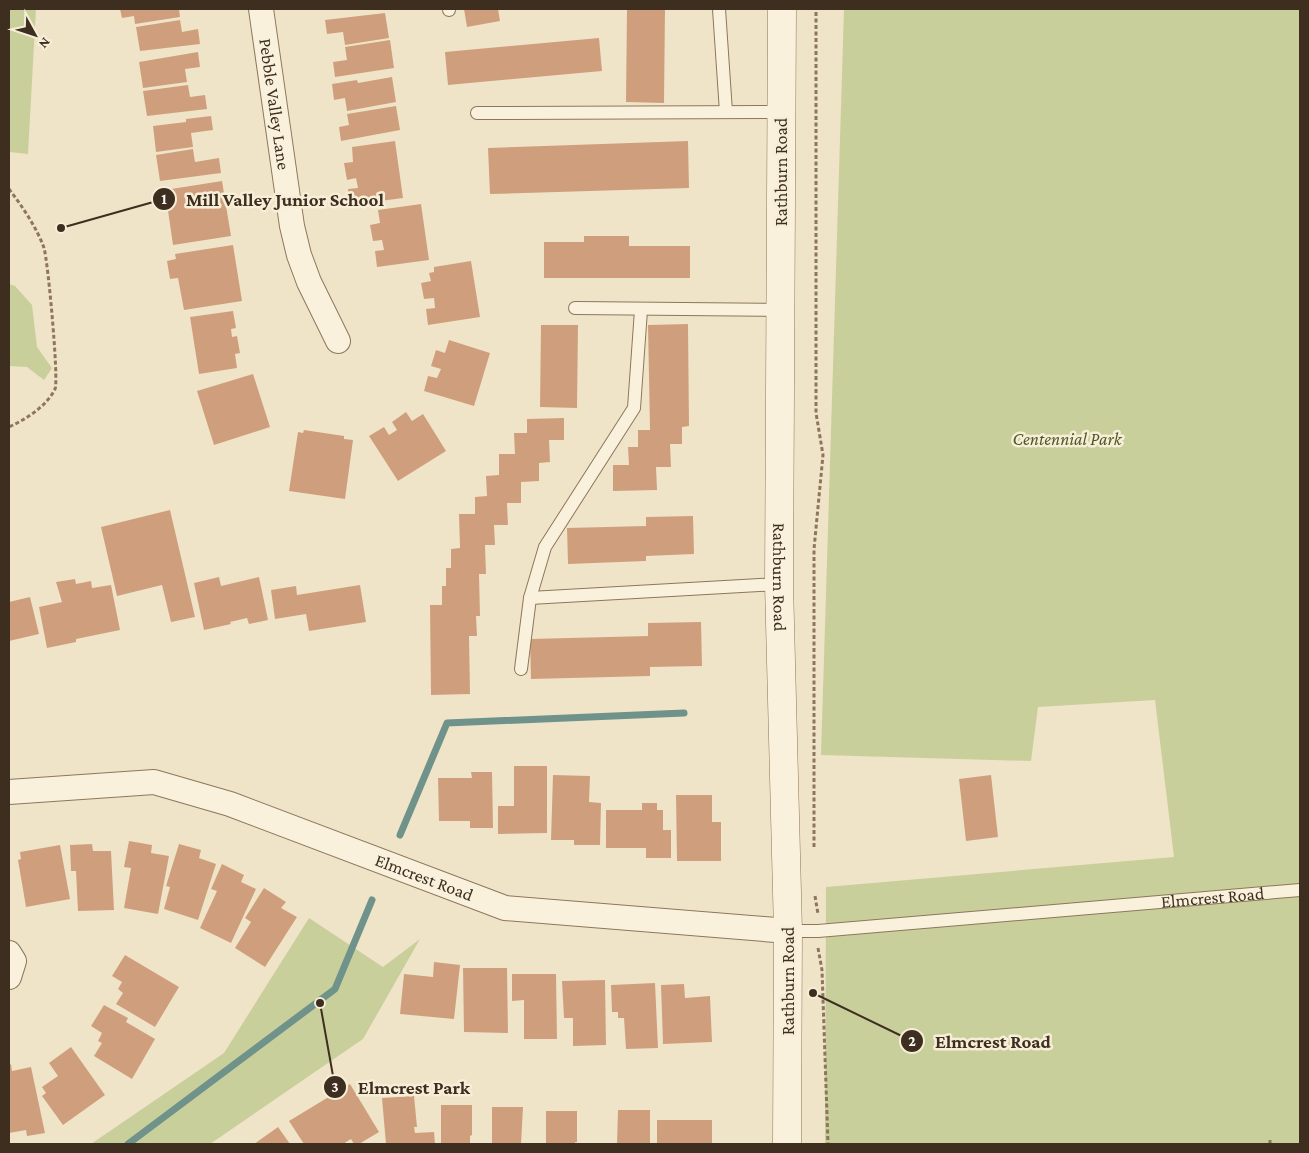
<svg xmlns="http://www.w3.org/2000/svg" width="1309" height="1153" font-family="'Crimson Pro',serif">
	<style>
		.green { fill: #c9cf9b }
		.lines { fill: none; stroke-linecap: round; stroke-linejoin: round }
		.stream { stroke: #6f938a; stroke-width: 7 }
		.building { fill: #cf9f7d }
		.service-casing { stroke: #8d765c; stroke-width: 14 }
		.minor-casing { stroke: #8d765c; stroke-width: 26 }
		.tertiary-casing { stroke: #8d765c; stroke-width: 29 }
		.path { stroke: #8d765c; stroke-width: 3; stroke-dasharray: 4 2.5; stroke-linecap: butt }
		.service { stroke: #faf1dc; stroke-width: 12 }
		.minor { stroke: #faf1dc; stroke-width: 24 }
		.tertiary { stroke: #faf1dc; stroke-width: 28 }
		.labels { text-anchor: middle; stroke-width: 5; stroke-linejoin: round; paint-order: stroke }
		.street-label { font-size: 18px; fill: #3d2e20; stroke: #f7eed8 }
		.park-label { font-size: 18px; font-style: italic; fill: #4d5a26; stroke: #f7eed8 }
		.leader { fill: none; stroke: #3d2e20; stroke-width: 2 }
		.callout-dot { fill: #3d2e20; stroke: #f7eed8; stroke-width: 2 }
		.mark-label { font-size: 15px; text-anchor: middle; font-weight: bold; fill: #fff }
		.callout-label { font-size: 19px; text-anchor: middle; font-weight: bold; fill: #3d2e20; stroke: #f7eed8; stroke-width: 5; stroke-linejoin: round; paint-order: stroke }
	</style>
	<rect width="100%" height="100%" fill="#f0e4c8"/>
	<path class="green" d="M9,9H36L28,154L9,152Z
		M844,9H1300V1144H825L826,887L1174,857L1155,700L1038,707L1031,761L821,755Z
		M9,284L15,286L32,305L37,347L52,368L44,380L27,367L9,366Z
		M309,918L383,967L420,939L363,1039L210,1144H91L224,1053Z"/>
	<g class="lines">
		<path class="stream" d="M400,835L447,723L684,713
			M128,1144L335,989L372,900"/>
	</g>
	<path class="building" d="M120,9H179L180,17L135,24L134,16L122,18Z
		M464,9H498L500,21L467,27Z
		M627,9H665L664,103L626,102Z
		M385,13L389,38L345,45L343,32L327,34L325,20Z
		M180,20L182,32L198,29L200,44L140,51L136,27Z
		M599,38L602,71L448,85L445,52Z
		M390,40L394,68L335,77L333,62L347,60L345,47Z
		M198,52L200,67L185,69L187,82L143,88L139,62Z
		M392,77L396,102L347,111L345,98L334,100L332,84L357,80L358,83Z
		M188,85L190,97L205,95L207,109L147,116L143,91Z
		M396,106L400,130L341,141L339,127L349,125L347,114Z
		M211,116L213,130L191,133L193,147L156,152L153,126L186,122V119Z
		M395,141L403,198L350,205L348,189L358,188L356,178L347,180L344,163L353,162L352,147Z
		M688,141L689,188L490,194L488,148Z
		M193,149L195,162L219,158L221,173L160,181L156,155Z
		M222,181L231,236L173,245L165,190Z
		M421,204L429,260L377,267L375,251L384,250L382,240L373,241L370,225L380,223L378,210Z
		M584,236H629V246H690V278H544V242H584Z
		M233,245L242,301L184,310L178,278L170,279L167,261L176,259L175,254Z
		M471,261L480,317L428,325L426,309L435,308L434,298L424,299L421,283L431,281L429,273L434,272V267Z
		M233,311L236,328L231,329L232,337L237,336L240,353L235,354L237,368L199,374L190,317Z
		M688,324L689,426L682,427V444H670L671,467H656L657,490L613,491V465H629L628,447H638V430H650L648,325Z
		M541,325H578L577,408L540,407Z
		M449,340L490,353L474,406L424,391L428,376L437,378L441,369L431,366L436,350L445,353Z
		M253,374L270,427L214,445L197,391Z
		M406,412L412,421L423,414L446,451L398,481L369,436L384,427L389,435L397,430L392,422Z
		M564,418V440H549L550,462L539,463V481L521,482V503H507L508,525H494L495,545H485L486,574H479L480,616H476L477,636H469L470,694L431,695L430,605H442V586H446V568H451V549L460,548L459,514H475V497L487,496L486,476L499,475V454H515L514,433H527V419Z
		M304,430L344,436V439L353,440L345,499L289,491L298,432L303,433Z
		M170,510L195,617L171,622L162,585L117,596L101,527Z
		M693,516L694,554L646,556V561L568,564L567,528L646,526V517Z
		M219,577L221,586L259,577L268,620L249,624L247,618L230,622L231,624L204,630L194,583Z
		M75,579L76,584L91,581L92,588L111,585L120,630L76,639V642L47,648L39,607L62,602L56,582Z
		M360,585L366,622L309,631L306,614L275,619L271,590L296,586L297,595Z
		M30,597L39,634L9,641V602Z
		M701,622L702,666L650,667V676L531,679L530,639L648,636V623Z
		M514,766H547V833L498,834V806H514Z
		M471,772H492L493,828H470V821H439L438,778H472Z
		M553,775L590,776L589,802L601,803L600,845H574V840H551Z
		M991,775L998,837L966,841L959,779Z
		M676,795H712V822H721V861H677Z
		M642,803H657V810H663V830H671V858H646V848H606V810H642Z
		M129,841L152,845L151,853L169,856L158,914L124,908L131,868L124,867Z
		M92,844L93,851H111L114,910L78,911L76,871H71L70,845Z
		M179,844L201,850L199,858L216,864L198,920L164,909L170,887L166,886Z
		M60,845L70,899L26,907L18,860L21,859L20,852Z
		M222,864L244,875L241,882L256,889L231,943L200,928L217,891L211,889Z
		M264,888L286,902L281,908L297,917L265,967L235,948L251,922L245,918Z
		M125,955L179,987L155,1027L116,1004L123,993L118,989L122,982L112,976Z
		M434,962L460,965L454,1019L400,1014L404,974L433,977Z
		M463,968H507L508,1033L464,1032Z
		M512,974H556L557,1039H524V1000L512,1001Z
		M605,980L606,1045L573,1046V1018H564L562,981Z
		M655,983L658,1048L626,1049L624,1018H618V1012H612L611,985Z
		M684,984L685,998L710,996L712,1042L663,1044L661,985Z
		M104,1005L128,1018L126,1022L155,1039L132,1079L94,1056L102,1043L98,1041L102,1033L91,1026Z
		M71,1047L105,1095L63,1125L42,1096L46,1093L42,1087L58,1076L49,1063Z
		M11,1064L12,1071L31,1067L45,1133L27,1136L26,1130L9,1133V1065Z
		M350,1084L379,1132L359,1144H354L351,1139L343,1144H304L289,1121Z
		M414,1096L417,1127H414L415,1133L434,1132L435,1144H386L382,1098Z
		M441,1105H472V1135L470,1136V1144H441Z
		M492,1107H523L521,1144H492Z
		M618,1110H650V1144H617Z
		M546,1111H577V1142H575V1144H546Z
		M657,1120H712V1144H657Z
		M278,1127L290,1144H254Z"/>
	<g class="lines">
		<defs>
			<g id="service">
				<path d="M449,9V10"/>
				<path d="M719,9L726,112"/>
				<path d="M477,113L782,112"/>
				<path d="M575,308L781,310"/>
				<path d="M530,598L779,584"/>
				<path d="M521,669L530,598L545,547L634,408L641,310"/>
				<path id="s1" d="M788,931H818L1300,890"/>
			</g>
			<g id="minor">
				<path id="s2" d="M261,9L292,226L299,255L309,282L338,341"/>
				<path id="s3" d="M9,792L154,782L230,804L505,908L788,931"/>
				<path d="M9,953L14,961L9,977"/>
			</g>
			<g id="tertiary">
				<path id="s4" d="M782,9L779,584L788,931L787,1144"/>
			</g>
		</defs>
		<use href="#service" class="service-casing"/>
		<use href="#minor" class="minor-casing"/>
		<use href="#tertiary" class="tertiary-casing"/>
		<path class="path" d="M9,189C22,206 37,228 44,248C48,261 59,381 55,389C46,407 26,419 9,427
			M814,847V549L823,455L816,413V9
			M815,896L818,914
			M818,948L822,970L828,1144
			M1270,1144V1140"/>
		<use href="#service" class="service"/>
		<use href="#minor" class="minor"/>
		<use href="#tertiary" class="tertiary"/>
	</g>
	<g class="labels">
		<g class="street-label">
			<text dy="6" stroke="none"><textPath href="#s2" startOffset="96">Pebble Valley Lane</textPath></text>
			<text transform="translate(781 172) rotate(-90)" y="6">Rathburn Road</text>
			<text dy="6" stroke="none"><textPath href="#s4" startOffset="568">Rathburn Road</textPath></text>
			<text dy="6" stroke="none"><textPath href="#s3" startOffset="432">Elmcrest Road</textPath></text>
			<text dy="6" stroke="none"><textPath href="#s1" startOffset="426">Elmcrest Road</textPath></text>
			<text transform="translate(788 981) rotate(-90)" y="6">Rathburn Road</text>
		</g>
		<g class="park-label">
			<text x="1067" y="445">Centennial Park</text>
		</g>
	</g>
	<path class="leader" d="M61 228L164 199M813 993L912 1041M320 1003L335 1087"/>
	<g class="callout-dot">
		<circle cx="61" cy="228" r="5"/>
		<circle cx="813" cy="993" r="5"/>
		<circle cx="320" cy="1003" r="5"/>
		<circle cx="164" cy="199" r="12"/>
		<circle cx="912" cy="1041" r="12"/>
		<circle cx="335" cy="1087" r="12"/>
	</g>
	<g class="mark-label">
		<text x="164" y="204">1</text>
		<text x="912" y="1046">2</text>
		<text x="335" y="1092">3</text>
	</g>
	<g class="callout-label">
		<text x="285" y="206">Mill Valley Junior School</text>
		<text x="993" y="1048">Elmcrest Road</text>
		<text x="414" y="1094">Elmcrest Park</text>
	</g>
	<rect width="1309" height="1153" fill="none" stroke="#3d2e20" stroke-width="20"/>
	<g transform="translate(35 35) rotate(130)" stroke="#f7eed8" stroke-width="4" paint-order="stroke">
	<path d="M0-4L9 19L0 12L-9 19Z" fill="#3d2e20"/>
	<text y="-8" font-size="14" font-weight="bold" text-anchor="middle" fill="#3d2e20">N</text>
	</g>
</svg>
